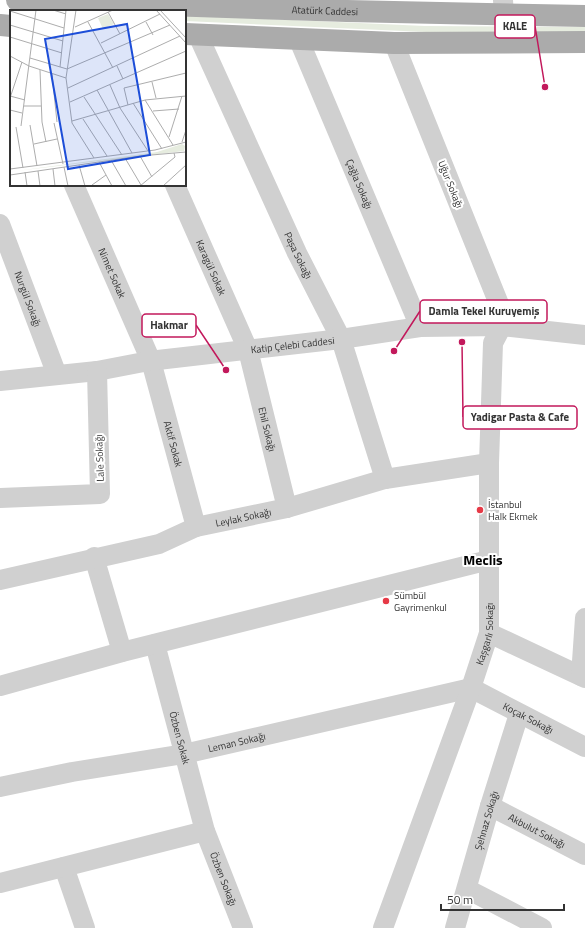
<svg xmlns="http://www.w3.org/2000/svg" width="585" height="928" font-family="'Titillium Web',sans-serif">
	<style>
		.green { fill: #e6ecdf }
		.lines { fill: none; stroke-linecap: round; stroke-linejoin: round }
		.minor { stroke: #d0d0d0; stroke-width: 20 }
		.major { stroke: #ababab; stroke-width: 22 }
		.poi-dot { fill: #e63946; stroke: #fff; stroke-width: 1.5 }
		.labels { text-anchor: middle; stroke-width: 4; stroke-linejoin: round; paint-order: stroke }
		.street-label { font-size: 10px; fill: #333; stroke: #fff }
		.poi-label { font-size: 10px; fill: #333; stroke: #fff; text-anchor: start }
		.district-label { font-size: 14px; font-weight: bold; fill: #000; stroke: #fff }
		.inset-road { fill: none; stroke: #adadad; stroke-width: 1 }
		.view { fill: #1d4ed8; fill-opacity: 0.15; stroke: #1d4ed8; stroke-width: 2 }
		.inset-edge { fill: none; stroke: #333; stroke-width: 2 }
		.leader { fill: none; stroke: #c2185b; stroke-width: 1.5 }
		.callout-dot { fill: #c2185b; stroke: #fff; stroke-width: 1.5 }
		.callout { fill: #fff; stroke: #c2185b; stroke-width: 1.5 }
		.callout-label { font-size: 11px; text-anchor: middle; font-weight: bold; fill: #333 }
	</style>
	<rect width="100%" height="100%" fill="#fff"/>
	<path class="green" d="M185,15L425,26L585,27V34L426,32L185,21Z"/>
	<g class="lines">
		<g class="minor">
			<path d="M503,0L504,15"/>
			<path id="s1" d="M198,35L297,253L341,339L385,479"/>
			<path id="s2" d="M299,40L420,327"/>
			<path id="s3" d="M74,185L151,361L196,527"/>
			<path id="s4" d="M175,185L248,350L287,508"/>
			<path id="s5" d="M0,224L57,375"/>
			<path id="s6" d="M0,381L97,371L149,361L341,339L420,327L502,326L585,335"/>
			<path d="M0,498L100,494L97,371"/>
			<path d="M94,557L122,652"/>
			<path id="s7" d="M0,580L159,544L196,527L287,508L385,479L489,463"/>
			<path d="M489,633L585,678"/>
			<path id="s8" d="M155,644L205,831L243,928"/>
			<path d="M581,676L585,618"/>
			<path d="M0,686L122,652L489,560"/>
			<path id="s9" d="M0,787L72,772L184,754L471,688L585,747"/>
			<path id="s10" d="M490,806L585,855"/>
			<path d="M64,867L85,928"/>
			<path d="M0,883L205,831"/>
			<path d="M467,889L542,928"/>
			<path id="s11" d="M383,928L471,688L489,633V463L493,343L502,326L503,314L394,43"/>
			<path id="s12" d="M455,928L490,806L519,714"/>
		</g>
		<g class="major">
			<path id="s13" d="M17,0L347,11L585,16"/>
			<path d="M0,25L11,26"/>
			<path d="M185,34L394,43L585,42"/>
		</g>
	</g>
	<g class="poi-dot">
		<circle cx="480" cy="510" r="4"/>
		<circle cx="386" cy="601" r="4"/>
	</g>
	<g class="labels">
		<g class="street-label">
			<text dy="4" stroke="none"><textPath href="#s13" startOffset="308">Atatürk Caddesi</textPath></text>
			<text dy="4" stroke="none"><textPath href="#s2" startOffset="156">Çağla Sokağı</textPath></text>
			<text transform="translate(451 184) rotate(68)" y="4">Uğur Sokağı</text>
			<text dy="4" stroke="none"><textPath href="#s1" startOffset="242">Paşa Sokağı</textPath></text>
			<text dy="4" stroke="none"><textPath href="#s4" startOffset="90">Karagül Sokak</textPath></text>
			<text dy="4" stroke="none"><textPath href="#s3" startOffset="96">Nimet Sokak</textPath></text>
			<text dy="4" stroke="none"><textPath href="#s5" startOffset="80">Nurgül Sokağı</textPath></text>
			<text dy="4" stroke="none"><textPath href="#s6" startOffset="295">Katip Çelebi Caddesi</textPath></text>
			<text dy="4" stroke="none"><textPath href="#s4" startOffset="262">Ehil Sokağı</textPath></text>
			<text dy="4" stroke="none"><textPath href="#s3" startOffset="278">Aktif Sokak</textPath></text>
			<text transform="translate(99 458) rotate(-92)" y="4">Lale Sokağı</text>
			<text dy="4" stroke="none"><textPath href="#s7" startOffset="252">Leylak Sokağı</textPath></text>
			<text dy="4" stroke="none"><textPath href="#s11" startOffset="312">Kaşgarlı Sokağı</textPath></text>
			<text dy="4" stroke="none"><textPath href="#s9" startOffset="546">Koçak Sokağı</textPath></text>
			<text dy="4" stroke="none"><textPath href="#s8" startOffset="97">Özben Sokak</textPath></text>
			<text dy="4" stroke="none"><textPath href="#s9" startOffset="241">Leman Sokağı</textPath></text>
			<text dy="4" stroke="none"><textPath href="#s12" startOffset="112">Şehnaz Sokağı</textPath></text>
			<text dy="4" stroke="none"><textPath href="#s10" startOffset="53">Akbulut Sokağı</textPath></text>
			<text dy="4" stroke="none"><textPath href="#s8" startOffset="245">Özben Sokağı</textPath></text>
		</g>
		<g class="poi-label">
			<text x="488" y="508">İstanbul<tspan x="488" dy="12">Halk Ekmek</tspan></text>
			<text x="394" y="599">Sümbül<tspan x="394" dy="12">Gayrimenkul</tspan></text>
		</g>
		<g class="district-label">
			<text x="483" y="565">Meclis</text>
		</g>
	</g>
	<g transform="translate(10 10)">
		<rect width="176" height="176" fill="#fff"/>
		<path d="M98,4L104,14L93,19L88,8ZM172,134L175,136L174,141L6,161L147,142Z" fill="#e6ecdf"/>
		<path class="inset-road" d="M43,0L56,4M66,0L56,68L62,113L84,148M146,0L176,33M150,0L176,28M0,1L54,18M98,2L110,24M78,12L103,58M136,12L143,25M0,15L53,31M65,17L103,0M0,27L52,43M91,33L150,4M0,46L19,56L56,68M20,48L57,59L160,15M107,56L113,69M50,57L56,0M30,60L32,112L36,132M42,64L47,112M142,72L146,88M100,75L110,98L138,141M58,78L170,26M87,80L122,143M0,86L15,90M74,87L112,145M0,88L12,52M135,90L163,135M60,92L176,41M123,93L152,139M118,95L114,78L176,63M14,96H31M0,100L12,103M143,101L169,99M73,109L97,146M62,111L135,90L176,86M44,113L53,154M20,115L27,156M11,116L26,0M6,117L13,158M159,127L172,86M172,132L176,120M24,134L47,129M130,146L142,167M115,148L131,175M101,150L116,176M89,152L102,176M69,155L75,176M54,157L58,176M0,159L145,140L176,132M43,159L45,176M28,161L30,176M15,162L17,176M0,165L130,146L176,142M82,175L96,165M130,176L165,147L164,143M153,176L176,155"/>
		<path class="view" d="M117,14L140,145L58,159L35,29Z"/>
		<rect width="176" height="176" class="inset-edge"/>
	</g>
	<path class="leader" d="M545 87L535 26M394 351L420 311M226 370L196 325M462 342L463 417"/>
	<g class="callout-dot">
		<circle cx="545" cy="87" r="4"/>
		<circle cx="394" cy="351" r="4"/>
		<circle cx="226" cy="370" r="4"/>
		<circle cx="462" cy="342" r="4"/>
	</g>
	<g class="callout">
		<rect x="495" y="15" width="40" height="23" rx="4"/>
		<rect x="420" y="300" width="127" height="23" rx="4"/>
		<rect x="142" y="314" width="54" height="23" rx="4"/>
		<rect x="463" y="406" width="114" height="23" rx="4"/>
	</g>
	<g class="callout-label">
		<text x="515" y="30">KALE</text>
		<text x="484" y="315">Damla Tekel Kuruyemiş</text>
		<text x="169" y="329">Hakmar</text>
		<text x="520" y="421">Yadigar Pasta &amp; Cafe</text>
	</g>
	<path d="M441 904v6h123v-6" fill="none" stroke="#333333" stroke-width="2"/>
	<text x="447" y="904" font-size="12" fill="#333333" stroke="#ffffff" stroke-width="3" paint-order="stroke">50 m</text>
</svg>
